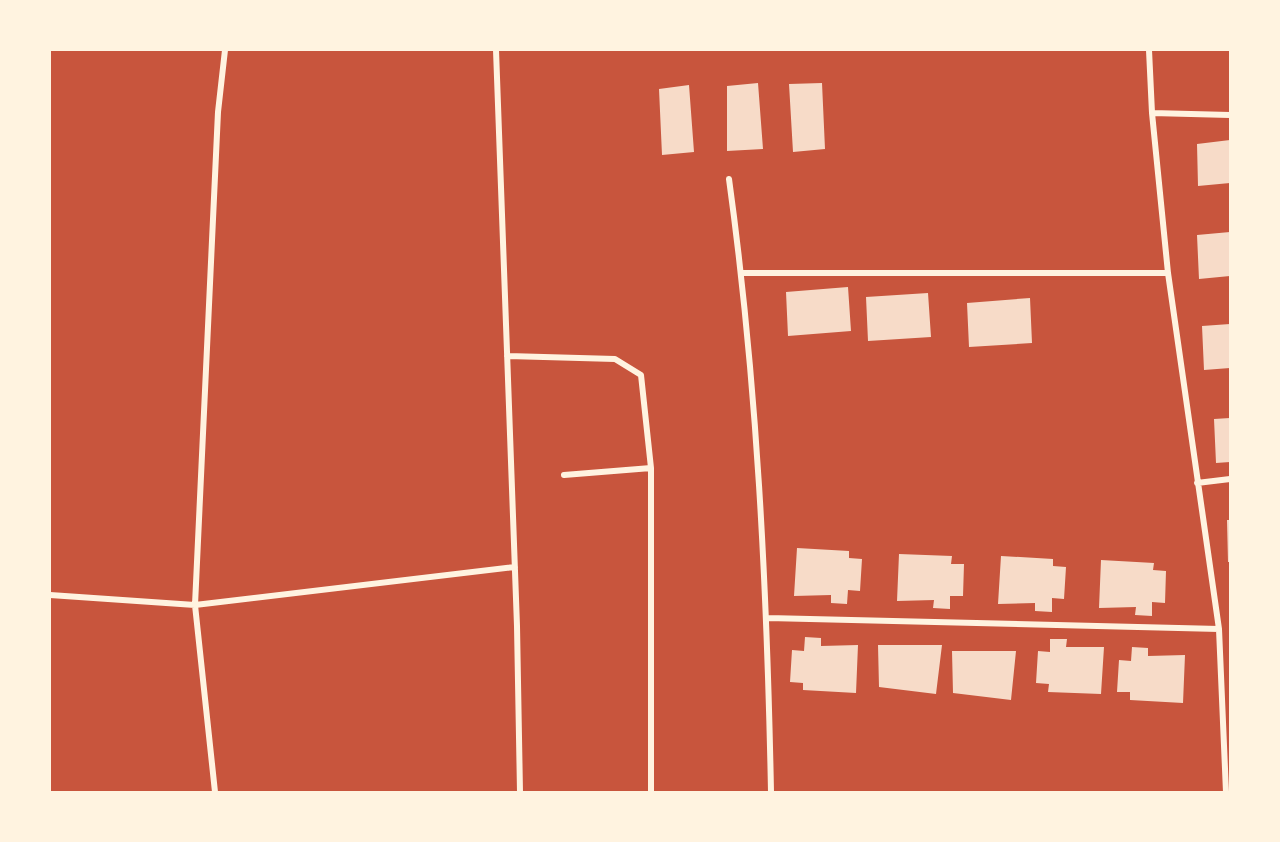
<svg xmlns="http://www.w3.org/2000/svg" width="1280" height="842" font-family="'IBM Plex Sans',sans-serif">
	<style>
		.building { fill: #f7dbc8 }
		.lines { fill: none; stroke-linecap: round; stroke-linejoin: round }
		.minor { stroke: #fff3e0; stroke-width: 6 }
	</style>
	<rect width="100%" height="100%" fill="#c8553d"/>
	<path class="building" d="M758,83L763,149L727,151V86Z
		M822,83L825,149L793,152L789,84Z
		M689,85L694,152L662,155L659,89Z
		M1230,140V183L1198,186L1197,144Z
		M1230,232V276L1199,279L1197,235Z
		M848,287L851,331L788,336L786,292Z
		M928,293L931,337L868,341L866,297Z
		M1030,298L1032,343L969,347L967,303Z
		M1230,324V368L1204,370L1202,326Z
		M1230,418V462L1216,463L1214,419Z
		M1227,520H1230V562H1228Z
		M797,548L849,551V558L862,559L860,591L848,590L847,604L831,603V595L794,596Z
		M899,554L952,556L951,564H964L963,596H950V609L933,608L934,600L897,601Z
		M1001,556L1053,559V566L1066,567L1064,599L1052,598V612L1035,611V603L998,604Z
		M1101,560L1154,563L1153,570L1166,571L1165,603L1152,602V616L1135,615L1136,607L1099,608Z
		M805,637L821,638V646L858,645L856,693L803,690V683L790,682L792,650L804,651Z
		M1050,639H1067L1066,647H1104L1101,694L1048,692L1049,684L1036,683L1038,651L1050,652Z
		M878,645H942L936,694L879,687Z
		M1132,647L1148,648V656L1185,655L1183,703L1130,700V692H1117L1119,660L1131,661Z
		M952,651H1016L1011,700L953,693Z"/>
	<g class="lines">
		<path class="minor" d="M496,50L517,626L520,792
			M1149,50L1152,113L1168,273L1219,629L1226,792
			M1152,113L1230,115
			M729,179C757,382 767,588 771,792
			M742,273H1168
			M507,356L615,359L641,375L651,468V792
			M564,475L651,468
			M1197,483L1230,479
			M50,595L195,605L515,567
			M768,618L1219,629
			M215,792L195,605L218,112L225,50"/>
	</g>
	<rect width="1280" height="842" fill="none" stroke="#fff3e0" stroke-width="102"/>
</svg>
